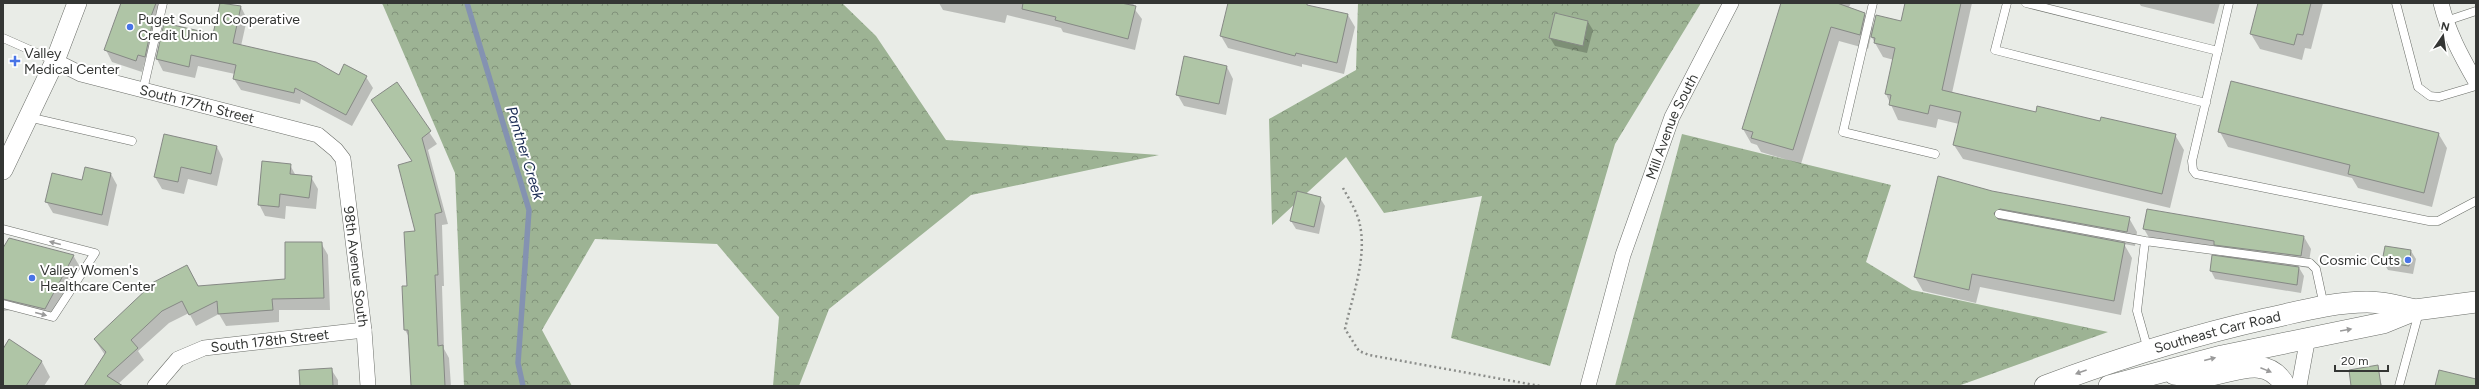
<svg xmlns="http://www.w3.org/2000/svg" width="2479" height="389" font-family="Figtree,sans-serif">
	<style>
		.forest { fill: url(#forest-crowns) }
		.shadow { fill: #0003 }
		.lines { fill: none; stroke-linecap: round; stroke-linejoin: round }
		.stream { stroke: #8492b1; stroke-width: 5.5 }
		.building { fill: #afc5a6; stroke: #868985 }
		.service-casing { stroke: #6b6e69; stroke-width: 9 }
		.minor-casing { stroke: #6b6e69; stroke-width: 16 }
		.tertiary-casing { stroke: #6b6e69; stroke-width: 20 }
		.secondary-casing { stroke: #6b6e69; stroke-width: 22 }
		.path { stroke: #8b8d8a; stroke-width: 2.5; stroke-dasharray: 2 3; stroke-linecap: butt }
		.service { stroke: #fff; stroke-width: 8 }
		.minor { stroke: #fff; stroke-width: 15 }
		.tertiary { stroke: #fff; stroke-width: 19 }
		.secondary { stroke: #fff; stroke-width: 21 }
		.oneway { fill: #9a9a9a }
		.poi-dot { fill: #4874e6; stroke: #fff; stroke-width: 1.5 }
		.labels { text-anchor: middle; stroke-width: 4; stroke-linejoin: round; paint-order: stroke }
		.poi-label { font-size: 14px; fill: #343634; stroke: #fff; text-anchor: start }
		.street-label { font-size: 14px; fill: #343634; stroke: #fff }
		.water-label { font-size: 15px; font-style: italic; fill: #172851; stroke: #fff }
	</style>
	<defs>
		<pattern id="forest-crowns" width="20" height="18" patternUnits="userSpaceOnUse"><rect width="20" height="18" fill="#9db394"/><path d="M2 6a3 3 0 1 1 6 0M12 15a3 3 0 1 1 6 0" fill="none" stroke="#81927a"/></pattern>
	</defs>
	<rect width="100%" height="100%" fill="#e9ece7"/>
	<path class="forest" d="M382,3H842L876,36L946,140L1159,155L971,195L829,309L799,386H773L779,317L717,244L595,239L542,330L572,386H464L455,173Z
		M1358,3H1701L1615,144L1550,366L1451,338L1482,196L1384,213L1346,157L1272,225L1269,119L1356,70Z
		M1682,134L1891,185L1866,262L1912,290L2108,332L1958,386H1615Z"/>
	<path class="shadow" d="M122,3H161L142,72L112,62L106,50Z
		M221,3L241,7L247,19L241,46L339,76L366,77L373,88L352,126L301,99L300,104L241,90L234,79L235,74L198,66L195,78L163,71L157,59L214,35Z
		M939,3H1134L1133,7L1142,19L1135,50L1063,32L1061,28L1007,15L1005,23L943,10Z
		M1229,3H1290L1348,15L1355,27L1344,74L1302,64V67L1228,48L1221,36Z
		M1782,3H1851L1849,7L1864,13L1874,29L1902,22L1906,3H1972L1952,93L2037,113L2175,135L2184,150L2170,208L1963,159L1954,145L1959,124L1938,119L1936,128L1898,120L1886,94L1894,60L1883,57L1871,36L1868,49L1839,41L1801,164L1761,152L1757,145L1751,143L1743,129Z
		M2139,3H2220L2214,24L2141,6Z
		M2259,3H2323L2311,49L2305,48L2302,60L2260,49L2251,34Z
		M1588,22L1593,30L1587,53L1555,46L1550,38Z
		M1227,67L1233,79L1226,115L1184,106L1177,94Z
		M397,84L437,144L428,150L448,224L442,225L444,286H442L444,349L449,358L451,386H412L409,337L405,330L408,287L416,232L413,162L372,100Z
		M2220,132L2438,133L2447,148L2432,207L2358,188L2352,178L2228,147Z
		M217,147L223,159L217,186L188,179L184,194L162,189L155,177Z
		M290,165L296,176L311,177L318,189L316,209L286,206L285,219L265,216L259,204Z
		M111,174L117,185L108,226L53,213L46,201L83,181Z
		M1992,192L2129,218L2137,232L2135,246L2124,244L2132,258L2121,315L1980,287L1976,303L1923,291L1915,277Z
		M1320,198L1325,206L1319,234L1296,229L1291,221Z
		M2144,229L2304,237L2311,249L2308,268L2298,266L2304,276L2301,293L2215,279L2211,271L2223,258L2219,252L2151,241Z
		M321,243L328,255L330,310H279V322L226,326L219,314L196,326L189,313L169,323L138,351L144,360L118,384L120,386H85L105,355L95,340L187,266L199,287L286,280Z
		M3,249L73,255L80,267L52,321L12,310L3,311Z
		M2411,251L2416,259L2413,274L2388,270L2383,262Z
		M10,341L42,362L50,377L44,386H3V351Z
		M2377,367L2382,386H2352Z
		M331,369L338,380V386H301Z"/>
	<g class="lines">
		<path class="stream" d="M467,3L529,210L518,363L523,386"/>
	</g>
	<path class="building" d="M121,3H156L150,19L153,20L145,57L138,55L136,61L104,50Z
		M220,3L241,6L233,43L316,62L339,75L344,64L367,76L346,115L295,88L294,93L233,79L236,65L191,55L189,67L156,59L164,23L213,34Z
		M1023,3H1121L1136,6L1128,39L1055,20L1056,17L1022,9Z
		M1228,3H1307V5L1348,14L1337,63L1296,53L1295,56L1220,36Z
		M1781,3H1837L1865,13L1860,35L1831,27L1793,150L1751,138L1753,132L1742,129Z
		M1905,3H1961L1942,90L2036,112L2037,106L2100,121L2101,117L2176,134L2162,194L1953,145L1961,112L1930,105L1928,114L1889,105L1891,95L1885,94L1895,48L1874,43L1875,38L1871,37L1876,15L1901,21Z
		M2258,3H2311L2303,35L2297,34L2294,45L2250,34Z
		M1555,13L1588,21L1583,46L1549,38Z
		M1184,56L1227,66L1219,104L1176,95Z
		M2231,81L2439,133L2424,193L2348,174L2350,165L2218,132Z
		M397,82L431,131L422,138L442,212L435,214L438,275H435L438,346L443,345L445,386H411L408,330H404L402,286H407L404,232L415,231L398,165L412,161L371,100Z
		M164,134L217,146L211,174L181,167L178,182L154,177Z
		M262,161L291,164L290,174L312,176L309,198L280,194L279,207L258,205Z
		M85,167L111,173L102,215L45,202L52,173L82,180Z
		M1938,176L1992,191L2130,217L2127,232L2000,209L1994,213L1998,219L2125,243L2114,301L1972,274L1969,290L1914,277Z
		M1297,191L1321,197L1314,227L1290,221Z
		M2147,209L2304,236L2301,256L2214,245V241L2143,229Z
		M9,238L74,255L45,309L3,299V248Z
		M285,242H322L324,298L272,299L273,310L218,314L217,301L189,315L182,301L162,311L131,340L138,348L107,376L123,386H84L106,352L94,339L149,287L148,285L187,265L198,286L285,279Z
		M2385,246L2411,250L2409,266L2382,262Z
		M2212,255L2299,267L2297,285L2210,271Z
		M9,339L42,361L26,386H3V349Z
		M2378,365L2381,386H2351L2349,370Z
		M332,368L333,386H300L299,370Z
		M2439,370L2476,379V386H2435Z"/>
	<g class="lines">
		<defs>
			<path id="service" d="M1873,3L1843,132L1935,154
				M2007,3L1995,50L2206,103
				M2026,3L2218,51
				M2229,3L2192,161L2193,170L2196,174L2429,221H2438L2476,201
				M2396,3L2418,87L2430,96L2439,97L2476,86
				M2446,21L2476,11
				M3,38L55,61
				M143,90L163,3
				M28,117L132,141
				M1999,214L2145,241
				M3,229L95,253L53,317L3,304
				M2148,350L2137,311L2145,241L2310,263L2316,269L2324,306
				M2399,386L2419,312"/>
			<g id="minor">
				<path d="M2441,3C2448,32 2461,56 2476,82"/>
				<path id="s1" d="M55,61L81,74L318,135L336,150L343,159L364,330L368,386"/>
				<path id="s2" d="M155,386L178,359L204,348L364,330"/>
				<path id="s3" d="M1588,386L1623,255L1672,117L1731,3"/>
				<path d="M2299,386L2308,337"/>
			</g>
			<path id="tertiary" d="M3,170L55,61L77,3"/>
			<g id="secondary">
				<path d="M2174,374C2181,375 2190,377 2198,377C2227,376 2266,350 2285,386"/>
				<path id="s4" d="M2045,386C2117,359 2190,336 2265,319C2298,312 2333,302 2367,302C2383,302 2399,306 2415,310"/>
				<path d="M2109,386L2222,356L2383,323L2415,310L2476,302"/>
			</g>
		</defs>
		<use href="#service" class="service-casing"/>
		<use href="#minor" class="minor-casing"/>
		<use href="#tertiary" class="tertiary-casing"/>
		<use href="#secondary" class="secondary-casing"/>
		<path class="path" d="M1343,188C1349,199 1358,213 1360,225C1367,259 1352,297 1345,329L1359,351L1369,355L1540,386"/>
		<use href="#service" class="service"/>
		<use href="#minor" class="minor"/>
		<use href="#tertiary" class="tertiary"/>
		<use href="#secondary" class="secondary"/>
	</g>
	<defs><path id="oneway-solid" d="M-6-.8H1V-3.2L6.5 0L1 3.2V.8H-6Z"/></defs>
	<g class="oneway">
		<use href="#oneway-solid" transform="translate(55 243) rotate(-165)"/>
		<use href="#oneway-solid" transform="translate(41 314) rotate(15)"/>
		<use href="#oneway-solid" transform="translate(2346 330) rotate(-10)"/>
		<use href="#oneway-solid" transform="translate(2210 359) rotate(-14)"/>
		<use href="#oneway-solid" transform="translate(2266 370) rotate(22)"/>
		<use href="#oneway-solid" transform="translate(2081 372) rotate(160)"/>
	</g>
	<g class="poi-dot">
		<circle cx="130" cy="27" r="4"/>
		<path d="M13 55h4v4h4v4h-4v4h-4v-4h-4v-4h4z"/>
		<circle cx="2408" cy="260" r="4"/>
		<circle cx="32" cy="278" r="4"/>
	</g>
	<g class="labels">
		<g class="poi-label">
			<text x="138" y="24">Puget Sound Cooperative<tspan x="138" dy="16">Credit Union</tspan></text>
			<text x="24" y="58">Valley<tspan x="24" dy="16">Medical Center</tspan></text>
			<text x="2400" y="265" text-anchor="end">Cosmic Cuts</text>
			<text x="40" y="275">Valley Women's<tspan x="40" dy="16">Healthcare Center</tspan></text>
		</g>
		<g class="street-label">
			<text dy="5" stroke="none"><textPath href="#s1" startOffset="149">South 177th Street</textPath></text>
			<text dy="5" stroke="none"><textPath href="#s3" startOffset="273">Mill Avenue South</textPath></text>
			<text dy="5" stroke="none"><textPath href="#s1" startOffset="417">98th Avenue South</textPath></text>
			<text dy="5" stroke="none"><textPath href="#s4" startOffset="181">Southeast Carr Road</textPath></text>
			<text dy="5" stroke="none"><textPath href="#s2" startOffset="130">South 178th Street</textPath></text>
		</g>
		<g class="water-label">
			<text transform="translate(525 153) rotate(73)" y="5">Panther Creek</text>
		</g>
	</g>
	<rect width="2479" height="389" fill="none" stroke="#343634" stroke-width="8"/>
	<g transform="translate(2443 36) rotate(13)" stroke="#ffffff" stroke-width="3" paint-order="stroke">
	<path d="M0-3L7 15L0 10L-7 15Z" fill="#343634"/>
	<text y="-6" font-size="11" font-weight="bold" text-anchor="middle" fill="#343634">N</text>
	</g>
	<path d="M2335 365v6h53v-6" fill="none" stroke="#343634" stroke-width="2"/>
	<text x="2341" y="365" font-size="12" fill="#343634" stroke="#ffffff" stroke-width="3" paint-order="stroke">20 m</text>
</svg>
